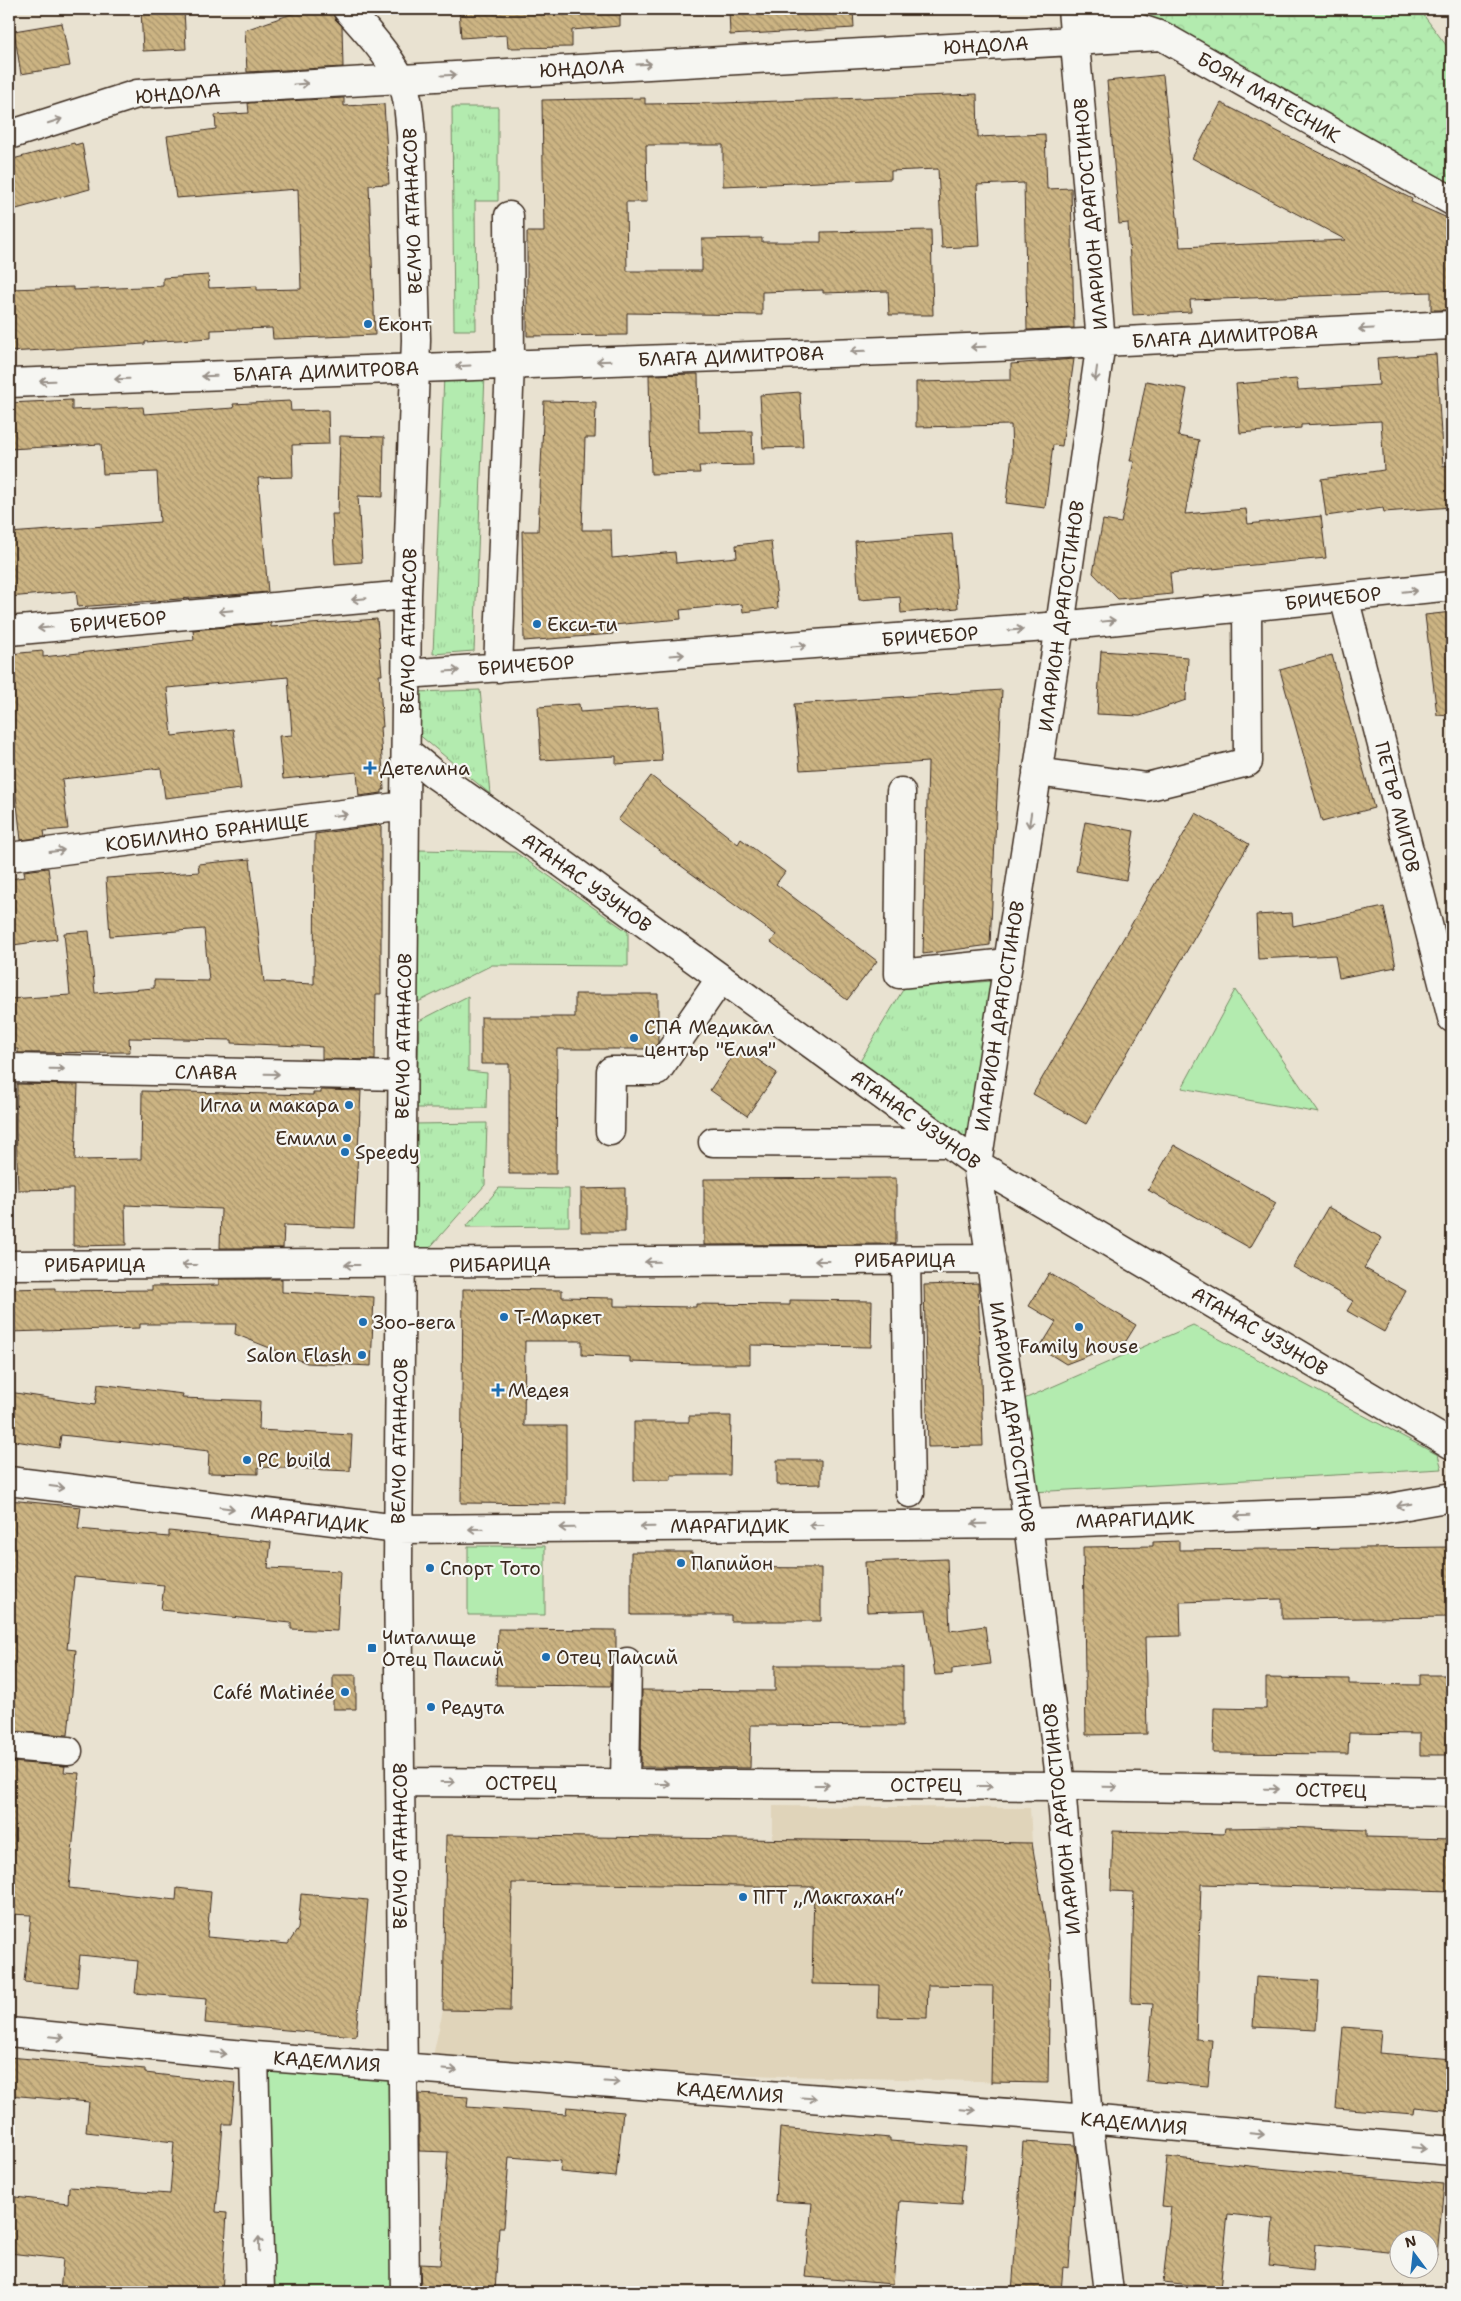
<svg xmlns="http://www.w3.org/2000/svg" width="1461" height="2301" font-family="'Shantell Sans',sans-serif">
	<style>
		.built { fill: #e0d4ba }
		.grass { fill: url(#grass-tufts); stroke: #778a66 }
		.forest { fill: url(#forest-crowns); stroke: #778a66 }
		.park { fill: #b3ebaf; stroke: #778a66 }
		.building { fill: url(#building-back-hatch); stroke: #3b2a1e }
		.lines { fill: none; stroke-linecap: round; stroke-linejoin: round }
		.minor-casing { stroke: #3b2a1e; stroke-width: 31 }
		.minor { stroke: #f6f6f2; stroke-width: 28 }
		.oneway { stroke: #989088 }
		.poi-dot { fill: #1f6fb2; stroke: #f6f6f2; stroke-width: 2 }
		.labels { text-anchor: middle; stroke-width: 4.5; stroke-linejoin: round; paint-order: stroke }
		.street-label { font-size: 19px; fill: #3b2a1e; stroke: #f6f6f2 }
		.poi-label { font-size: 19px; fill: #3b2a1e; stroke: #f6f6f2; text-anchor: start }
	</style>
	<defs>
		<pattern id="grass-tufts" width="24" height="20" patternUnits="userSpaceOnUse" patternTransform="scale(1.25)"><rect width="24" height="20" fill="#b3ebaf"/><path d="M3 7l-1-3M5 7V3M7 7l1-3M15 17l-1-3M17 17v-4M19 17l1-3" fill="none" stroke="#9bca96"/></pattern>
		<pattern id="forest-crowns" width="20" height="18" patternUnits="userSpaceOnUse" patternTransform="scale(1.25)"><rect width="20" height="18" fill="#b3ebaf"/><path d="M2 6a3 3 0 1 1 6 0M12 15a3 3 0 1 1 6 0" fill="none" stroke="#9bca96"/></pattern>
		<pattern id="building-back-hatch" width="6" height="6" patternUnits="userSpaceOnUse" patternTransform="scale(1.25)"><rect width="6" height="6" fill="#ccb483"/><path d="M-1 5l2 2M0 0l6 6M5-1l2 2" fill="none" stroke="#a7936b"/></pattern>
	</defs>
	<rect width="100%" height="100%" fill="#e9e2d1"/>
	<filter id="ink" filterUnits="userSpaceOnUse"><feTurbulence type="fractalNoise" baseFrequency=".02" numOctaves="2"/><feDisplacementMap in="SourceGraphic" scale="10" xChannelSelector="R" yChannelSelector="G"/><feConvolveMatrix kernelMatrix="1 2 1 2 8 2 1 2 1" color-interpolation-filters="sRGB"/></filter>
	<g filter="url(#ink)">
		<path class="built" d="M773,1806L1030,1808L1032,1843L1050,1950L1048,2083L640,2072L433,2056L443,2010L446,1835L773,1839Z"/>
		<path class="grass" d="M452,107H498V201H475L476,330H454Z
			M485,374L474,651L433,654L444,375Z
			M480,690L490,794L417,733L415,692Z
			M419,850L515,852L628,932V966L492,965L416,1003Z
			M992,981L968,1139L859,1063L904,988Z
			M468,996V1071L487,1073L486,1108H417L419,1021Z
			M487,1123L485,1185L426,1252L411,1250L412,1124Z
			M499,1188L569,1189V1226L466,1227Z"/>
		<path class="forest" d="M1079,9H1419L1452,53V200Z"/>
		<path class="park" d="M1235,990L1319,1113L1182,1088Z
			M1193,1325L1438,1455L1442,1469L1032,1492L1022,1400Z
			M468,1546H545V1615H468Z
			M254,2056L401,2067L405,2292H260Z"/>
		<path class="building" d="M141,9H184L186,49L143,51Z
			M306,9H332L335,19L342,26L343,67L247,72L245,30Z
			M459,9H620V26L572,30V47L508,48L507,35L461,38Z
			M729,9H853L854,28L730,35Z
			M62,23L70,66L21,74L14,31Z
			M1163,75L1180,247L1346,240L1192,158L1221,103L1412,199L1411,202L1452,220V310H1431V292L1190,300L1191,312L1133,315L1128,223L1119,224L1107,81Z
			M977,94L978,137L1045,134L1047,189L1071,188L1074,328L1027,330L1024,183L977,185L980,246L942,248L938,169L891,171V179L723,186V145H646L647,202H626L627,271H702V239L762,238V242H821V232L931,230L933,315H889L888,291L823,293V290L762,292V315L627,313V335L527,336V232H544L542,100L645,98V104L723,103Z
			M344,98V106L384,104L389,184L369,185L375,335L273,339L272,328L211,330V338L145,342V344L9,352V289L73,287V290L163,286V278L208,275L209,288L257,286V290L301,289L298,189L176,198L167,136L216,129L215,115L249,113L248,103Z
			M74,143L75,145L82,143L90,189L9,211V160Z
			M1436,354L1443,466L1452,465V507L1384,512L1383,508L1326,516L1321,479L1384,470L1381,421L1301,425V428L1240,433L1236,384L1297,379L1298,390L1379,385L1377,358Z
			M1074,359L1062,446L1053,445L1045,508L1006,503L1012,455L1011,425L916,427V382L1011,380V364Z
			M698,374L699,432L752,431L753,465L699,466L700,473L651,474L649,375Z
			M1146,381L1187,389L1178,436L1199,440L1185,514L1246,509L1248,524L1321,516L1326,558L1170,573L1172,594L1118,599L1093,573L1103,520L1121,523L1134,461H1130Z
			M800,392L803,447L763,448L760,395Z
			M72,400V410L143,407L144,414L234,408L233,404L290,401L291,411L328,410L329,444L292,445L293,477L258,478L268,592L78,607L76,591L9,597V533L160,522L157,472L103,474L101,444L9,449V403Z
			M544,401L596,402L595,438H585L582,530H611L612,558L675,552L676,563L737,557L736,545L771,541L778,608L743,612L742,604L680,610L681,619L613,625V634L524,641L522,531H538Z
			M340,436L384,437L383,497L358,496L362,562L335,564L332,514H338Z
			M952,534L958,608L901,613L900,597L859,600L855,541Z
			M1452,612V714L1437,715L1425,615Z
			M377,619L382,675H379L383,727H380L384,790H382V793L359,796L357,772L283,779L279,736L292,735L288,677L167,688L172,736L233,729L241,789L165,798L161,768L62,779L68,829L44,831L45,837L21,840L9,732V654L43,651V657L194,640L193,630L271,623V627Z
			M1101,651L1188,657L1186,700L1140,716L1097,714Z
			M1332,655L1374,808L1322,822L1280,670Z
			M1002,690L990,945L923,954L928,762L800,770L794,704Z
			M579,704L580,712L658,707L662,761L616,764V756L541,760L538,707Z
			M651,776L738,844L741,839L785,872L776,884L877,961L847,1000L771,942L776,935L618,820Z
			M1196,813L1249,844L1086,1124L1033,1094Z
			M1085,822L1134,831L1126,880L1076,871Z
			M381,825V994H376L375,1060L322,1059V1047L232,1043V1040L129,1038L130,1052L18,1053V1049H12L9,999L70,995L64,933L89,931L95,993L154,988V980L209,981L204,929L110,936L106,878L199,872L198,864L250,859L264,982L314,984L315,834Z
			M48,868L57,939L13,945L9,912V879L25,877L24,871Z
			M1384,907L1396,967L1339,978L1335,955L1258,959L1256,915L1292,913L1293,926Z
			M575,994H658V1043L653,1049H557L556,1174H509V1064H481V1017H575Z
			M739,1047L777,1073L747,1116L710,1090Z
			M17,1084L78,1085L75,1160L141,1159L142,1091L313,1095V1093H321V1090L361,1091L354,1228L284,1225L283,1248H220L221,1209L125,1205L126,1245L73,1246V1189L18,1190L16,1127Z
			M1174,1145L1276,1203L1250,1248L1148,1190Z
			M896,1178V1244L704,1245V1179Z
			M625,1188V1232H581V1189Z
			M1328,1207L1382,1238L1364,1268L1406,1291L1384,1332L1347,1311L1353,1301L1293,1267Z
			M1049,1273L1136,1325L1126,1341L1066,1364L1040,1348L1056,1322L1029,1306Z
			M219,1279H282V1292L374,1297L371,1366L307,1363L235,1334L236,1324H140V1328L9,1332V1289L55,1288V1291L152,1290V1286L219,1285Z
			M978,1283L983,1446L928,1447L924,1285Z
			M463,1289L562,1290V1297L614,1298V1306L696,1307V1304L790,1305V1300L872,1301L871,1347L750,1345V1364H695L630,1362V1357L582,1355V1341H525L524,1426H566V1504L461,1503Z
			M98,1384L183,1394L182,1398L260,1401L259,1430L352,1435L350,1471L258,1467V1474L208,1473L209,1451L61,1435L59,1448L9,1440V1392L95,1405Z
			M689,1416H731L730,1475H671V1480H634V1422H689Z
			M777,1460H821V1484L777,1485Z
			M9,1500L81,1507L78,1529L169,1537V1531L271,1542L268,1568L340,1571L337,1631L291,1629V1623L161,1610L164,1585L74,1577L67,1649L76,1650L68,1735L9,1731Z
			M1179,1541V1550L1452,1547V1617L1282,1619V1599L1180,1602L1181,1636L1145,1637L1147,1734L1086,1735L1083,1547L1153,1546V1542Z
			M631,1552H692V1567L821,1568V1621H731V1615H631Z
			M947,1559L950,1631L985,1626L990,1664L952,1669V1674L935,1675L926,1610L867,1612L865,1562Z
			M498,1629L616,1630V1652L611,1662V1686L496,1685Z
			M775,1665H825V1667H903V1726L751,1725L750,1768L641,1767L642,1690L775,1691Z
			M333,1675H356V1709H333Z
			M1420,1675H1452V1755H1420V1734L1349,1733L1348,1754L1213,1753L1214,1708L1266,1709V1678L1349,1679V1684L1420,1685Z
			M9,1762L65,1766L64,1772L79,1773L69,1888L176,1900L177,1888L211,1892L207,1937L288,1944L298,1929L301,1894L368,1900L356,2036L205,2023L207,1999L135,1993L138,1961L80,1955L77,1987L24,1982L31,1915L9,1914Z
			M1282,1827L1366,1830V1837L1452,1839V1891L1201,1884L1196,2039L1212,2040L1208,2086L1146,2081L1153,2004L1131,2003L1134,1892L1111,1891L1113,1831L1224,1834L1225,1828Z
			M446,1835L1032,1843L1050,1950L1048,2083L991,2082L993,1986L928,1985L927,2018L878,2017L879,1985L812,1984L814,1887L512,1883L510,2011L443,2010Z
			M1256,1977L1319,1981L1316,2030L1253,2027Z
			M1343,2027L1381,2030L1379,2053L1452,2059V2111L1415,2107L1414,2114L1336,2108Z
			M9,2057L145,2069V2073L235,2083L231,2124H223L216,2212L227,2213L222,2292H60L63,2259L9,2253L15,2197L68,2203L69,2187L170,2194L174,2142L86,2132L89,2102L9,2095Z
			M419,2094L468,2097L467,2107L566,2114L567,2107L623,2112L616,2177L560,2172L561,2161L509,2157L504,2227H499L495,2292H421L420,2264L440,2265L448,2152L419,2151Z
			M780,2128L890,2138V2141L966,2147L961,2205L900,2201L893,2284L805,2277L812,2203L775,2201Z
			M1023,2142L1075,2145L1077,2157L1069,2268L1063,2267L1061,2292H1012Z
			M1167,2157L1278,2169L1444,2184L1437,2255H1428V2238H1398V2252L1315,2244L1313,2271L1269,2266L1273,2219L1228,2214L1220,2288L1163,2282L1171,2207L1162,2206Z"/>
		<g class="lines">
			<defs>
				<path id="minor" d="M347,9C365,29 388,54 400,78C409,95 409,116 411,135L416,340L407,595L398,1563L405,2292
					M1072,9L1101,342L1060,626L977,1164L1028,1524L1061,1786L1088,2119L1109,2292
					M1079,9L1162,36L1452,201
					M9,135L137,94L1162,36
					M9,383L1021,346L1452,325
					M1344,597L1452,1018
					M9,631L407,595
					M498,668L510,364L509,216
					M406,674L1060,626L1452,586
					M406,751L434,774L559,861L977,1164L1452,1445
					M1037,772L1146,787L1248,762L1247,607
					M901,792L899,974L1008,963
					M9,857L405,806
					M9,1068L403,1076
					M610,1131L611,1071H657L721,978
					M713,1142L949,1143
					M906,1260L910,1493
					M9,1265L991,1259
					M9,1481L398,1529L1028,1524L1372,1511L1452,1497
					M9,1746L68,1751
					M400,1782L1061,1786L1452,1792
					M625,1783L627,1662
					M9,2032L254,2056L1088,2119L1452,2151
					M254,2056L260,2292"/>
			</defs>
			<use href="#minor" class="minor-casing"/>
			<use href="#minor" class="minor"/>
		</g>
		<defs><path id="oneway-shaft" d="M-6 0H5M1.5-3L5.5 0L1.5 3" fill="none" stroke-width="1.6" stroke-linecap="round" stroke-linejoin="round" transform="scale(1.25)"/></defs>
		<g class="oneway">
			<use href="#oneway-shaft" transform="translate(644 64) rotate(-3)"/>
			<use href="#oneway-shaft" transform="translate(449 75) rotate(-3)"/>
			<use href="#oneway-shaft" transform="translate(301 84) rotate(-4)"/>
			<use href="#oneway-shaft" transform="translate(55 121) rotate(-18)"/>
			<use href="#oneway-shaft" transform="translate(1366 329) rotate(177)"/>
			<use href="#oneway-shaft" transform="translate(978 347) rotate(178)"/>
			<use href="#oneway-shaft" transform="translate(858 351) rotate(178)"/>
			<use href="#oneway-shaft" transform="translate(604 361) rotate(178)"/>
			<use href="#oneway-shaft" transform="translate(463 366) rotate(177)"/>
			<use href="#oneway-shaft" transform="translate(1096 374) rotate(98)"/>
			<use href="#oneway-shaft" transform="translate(209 376) rotate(178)"/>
			<use href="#oneway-shaft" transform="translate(122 379) rotate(178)"/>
			<use href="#oneway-shaft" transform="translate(47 381) rotate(178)"/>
			<use href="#oneway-shaft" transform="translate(1410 591) rotate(-6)"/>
			<use href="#oneway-shaft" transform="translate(359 599) rotate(175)"/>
			<use href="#oneway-shaft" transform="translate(226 611) rotate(175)"/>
			<use href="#oneway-shaft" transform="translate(1108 621) rotate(-6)"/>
			<use href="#oneway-shaft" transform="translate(45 628) rotate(175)"/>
			<use href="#oneway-shaft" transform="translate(1016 630) rotate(-4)"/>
			<use href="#oneway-shaft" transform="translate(799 646) rotate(-4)"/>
			<use href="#oneway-shaft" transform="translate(677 655) rotate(-4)"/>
			<use href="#oneway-shaft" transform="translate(452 671) rotate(-4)"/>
			<use href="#oneway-shaft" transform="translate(340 815) rotate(-7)"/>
			<use href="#oneway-shaft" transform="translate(1030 820) rotate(99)"/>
			<use href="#oneway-shaft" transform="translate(57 851) rotate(-7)"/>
			<use href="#oneway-shaft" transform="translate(57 1069) rotate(1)"/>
			<use href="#oneway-shaft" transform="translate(272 1074) rotate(1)"/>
			<use href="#oneway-shaft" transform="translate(822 1261) rotate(180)"/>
			<use href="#oneway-shaft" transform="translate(652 1262) rotate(179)"/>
			<use href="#oneway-shaft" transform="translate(189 1265) rotate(180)"/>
			<use href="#oneway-shaft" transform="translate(352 1265) rotate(180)"/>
			<use href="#oneway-shaft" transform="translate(57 1487) rotate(7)"/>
			<use href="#oneway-shaft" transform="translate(1404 1505) rotate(170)"/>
			<use href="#oneway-shaft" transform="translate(227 1508) rotate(7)"/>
			<use href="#oneway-shaft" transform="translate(1242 1516) rotate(178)"/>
			<use href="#oneway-shaft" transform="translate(979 1524) rotate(179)"/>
			<use href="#oneway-shaft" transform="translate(816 1525) rotate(180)"/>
			<use href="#oneway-shaft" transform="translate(647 1527) rotate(179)"/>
			<use href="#oneway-shaft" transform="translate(567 1528) rotate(179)"/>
			<use href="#oneway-shaft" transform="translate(476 1529) rotate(179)"/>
			<use href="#oneway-shaft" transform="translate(448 1782)"/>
			<use href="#oneway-shaft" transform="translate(663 1784)"/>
			<use href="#oneway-shaft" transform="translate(822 1785)"/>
			<use href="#oneway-shaft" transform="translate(985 1786)"/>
			<use href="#oneway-shaft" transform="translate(1110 1787) rotate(1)"/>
			<use href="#oneway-shaft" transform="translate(1272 1789) rotate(1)"/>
			<use href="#oneway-shaft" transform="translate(57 2037) rotate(6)"/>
			<use href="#oneway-shaft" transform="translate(219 2053) rotate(6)"/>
			<use href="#oneway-shaft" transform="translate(450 2070) rotate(4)"/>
			<use href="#oneway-shaft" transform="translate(612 2082) rotate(4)"/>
			<use href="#oneway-shaft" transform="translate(809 2098) rotate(4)"/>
			<use href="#oneway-shaft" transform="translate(968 2110) rotate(5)"/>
			<use href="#oneway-shaft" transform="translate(1257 2134) rotate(5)"/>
			<use href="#oneway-shaft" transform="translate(1419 2148) rotate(5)"/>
			<use href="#oneway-shaft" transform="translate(259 2244) rotate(-91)"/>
		</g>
	</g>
	<g class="poi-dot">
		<circle cx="368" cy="324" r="5"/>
		<circle cx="537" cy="624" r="5"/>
		<path d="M367.5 760.5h5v5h5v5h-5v5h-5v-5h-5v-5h5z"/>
		<circle cx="634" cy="1038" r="5"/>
		<circle cx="349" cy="1105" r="5"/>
		<circle cx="347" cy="1138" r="5"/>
		<circle cx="345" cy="1152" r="5"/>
		<circle cx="504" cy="1317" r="5"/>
		<circle cx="363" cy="1322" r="5"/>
		<circle cx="1079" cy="1327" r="5"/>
		<circle cx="362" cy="1355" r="5"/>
		<path d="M495.5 1382.5h5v5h5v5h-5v5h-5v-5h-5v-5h5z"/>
		<circle cx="247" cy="1460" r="5"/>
		<circle cx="681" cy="1563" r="5"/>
		<circle cx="430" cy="1568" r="5"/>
		<rect x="367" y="1643" width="10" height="10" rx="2.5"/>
		<circle cx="546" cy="1657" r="5"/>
		<circle cx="345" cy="1692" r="5"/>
		<circle cx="431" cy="1707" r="5"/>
		<circle cx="743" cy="1897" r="5"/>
	</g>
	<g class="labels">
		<g class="street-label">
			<text transform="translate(986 45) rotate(-3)" y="7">ЮНДОЛА</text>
			<text transform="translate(582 68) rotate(-3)" y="7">ЮНДОЛА</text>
			<text transform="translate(178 93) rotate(-5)" y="7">ЮНДОЛА</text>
			<text transform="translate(1269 97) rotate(30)" y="7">БОЯН МАГЕСНИК</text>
			<text transform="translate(412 211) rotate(-92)" y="7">ВЕЛЧО АТАНАСОВ</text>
			<text transform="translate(1090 214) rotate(-95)" y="7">ИЛАРИОН ДРАГОСТИНОВ</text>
			<text transform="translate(1225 336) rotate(-3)" y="7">БЛАГА ДИМИТРОВА</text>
			<text transform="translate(731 356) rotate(-2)" y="7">БЛАГА ДИМИТРОВА</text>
			<text transform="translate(326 371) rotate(-2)" y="7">БЛАГА ДИМИТРОВА</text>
			<text transform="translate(1333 598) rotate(-6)" y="7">БРИЧЕБОР</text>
			<text transform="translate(1061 616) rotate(-82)" y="7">ИЛАРИОН ДРАГОСТИНОВ</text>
			<text transform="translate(118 621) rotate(-5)" y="7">БРИЧЕБОР</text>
			<text transform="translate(408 631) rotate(-89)" y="7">ВЕЛЧО АТАНАСОВ</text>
			<text transform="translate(930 636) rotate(-4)" y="7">БРИЧЕБОР</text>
			<text transform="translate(526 665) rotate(-4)" y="7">БРИЧЕБОР</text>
			<text transform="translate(1398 807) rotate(76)" y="7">ПЕТЪР МИТОВ</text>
			<text transform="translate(207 832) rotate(-7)" y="7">КОБИЛИНО БРАНИЩЕ</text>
			<text transform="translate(587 882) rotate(36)" y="7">АТАНАС УЗУНОВ</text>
			<text transform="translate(999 1016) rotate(-81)" y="7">ИЛАРИОН ДРАГОСТИНОВ</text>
			<text transform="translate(403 1036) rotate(-89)" y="7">ВЕЛЧО АТАНАСОВ</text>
			<text transform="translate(206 1072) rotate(1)" y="7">СЛАВА</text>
			<text transform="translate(916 1119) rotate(36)" y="7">АТАНАС УЗУНОВ</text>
			<text x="905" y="1267">РИБАРИЦА</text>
			<text transform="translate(500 1264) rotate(-1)" y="7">РИБАРИЦА</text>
			<text x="95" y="1272">РИБАРИЦА</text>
			<text transform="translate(1260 1331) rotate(31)" y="7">АТАНАС УЗУНОВ</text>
			<text transform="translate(1013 1417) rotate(82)" y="7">ИЛАРИОН ДРАГОСТИНОВ</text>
			<text transform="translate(399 1441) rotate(-89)" y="7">ВЕЛЧО АТАНАСОВ</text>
			<text transform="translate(310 1519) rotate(7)" y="7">МАРАГИДИК</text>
			<text transform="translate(1135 1519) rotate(-2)" y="7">МАРАГИДИК</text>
			<text x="730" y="1533">МАРАГИДИК</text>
			<text x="521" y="1790">ОСТРЕЦ</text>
			<text x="926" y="1792">ОСТРЕЦ</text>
			<text transform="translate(1331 1790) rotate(1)" y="7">ОСТРЕЦ</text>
			<text transform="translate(1061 1819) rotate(-96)" y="7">ИЛАРИОН ДРАГОСТИНОВ</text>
			<text transform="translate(400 1846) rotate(-90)" y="7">ВЕЛЧО АТАНАСОВ</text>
			<text transform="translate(327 2061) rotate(4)" y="7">КАДЕМЛИЯ</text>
			<text transform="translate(730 2092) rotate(4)" y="7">КАДЕМЛИЯ</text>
			<text transform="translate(1134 2123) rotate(5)" y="7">КАДЕМЛИЯ</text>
		</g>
		<g class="poi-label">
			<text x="378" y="331">Еконт</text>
			<text x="547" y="631">Екси-ти</text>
			<text x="380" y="775">Детелина</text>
			<text x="644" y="1034">СПА Медикaл<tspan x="644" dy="22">център "Елия"</tspan></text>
			<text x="339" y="1112" text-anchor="end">Игла и макара</text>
			<text x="337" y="1145" text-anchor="end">Емили</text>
			<text x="355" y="1159">Speedy</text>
			<text x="514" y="1324">Т-Маркет</text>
			<text x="373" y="1329">Зоо-вега</text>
			<text x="1079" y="1353" text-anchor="middle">Family house</text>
			<text x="352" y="1362" text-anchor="end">Salon Flash</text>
			<text x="508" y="1397">Медея</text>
			<text x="257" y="1467">PC build</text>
			<text x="691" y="1570">Папийон</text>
			<text x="440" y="1575">Спорт Тото</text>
			<text x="382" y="1644">Читалище<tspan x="382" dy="22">Отец Паисий</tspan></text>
			<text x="556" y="1664">Отец Паисий</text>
			<text x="335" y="1699" text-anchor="end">Café Matinée</text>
			<text x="441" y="1714">Редута</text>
			<text x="753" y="1904">ПГТ „Макгахан“</text>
		</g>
	</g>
	<rect width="1461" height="2301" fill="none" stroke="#f6f6f2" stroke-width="30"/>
	<rect x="15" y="15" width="1431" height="2271" fill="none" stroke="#3b2a1e" stroke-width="2" filter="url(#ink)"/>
	<g transform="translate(1414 2254) rotate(345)"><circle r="24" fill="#f6f6f2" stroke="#aba49d"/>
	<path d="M0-4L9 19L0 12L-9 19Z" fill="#1f6fb2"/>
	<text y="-8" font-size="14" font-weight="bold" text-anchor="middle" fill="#3b2a1e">N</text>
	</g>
</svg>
